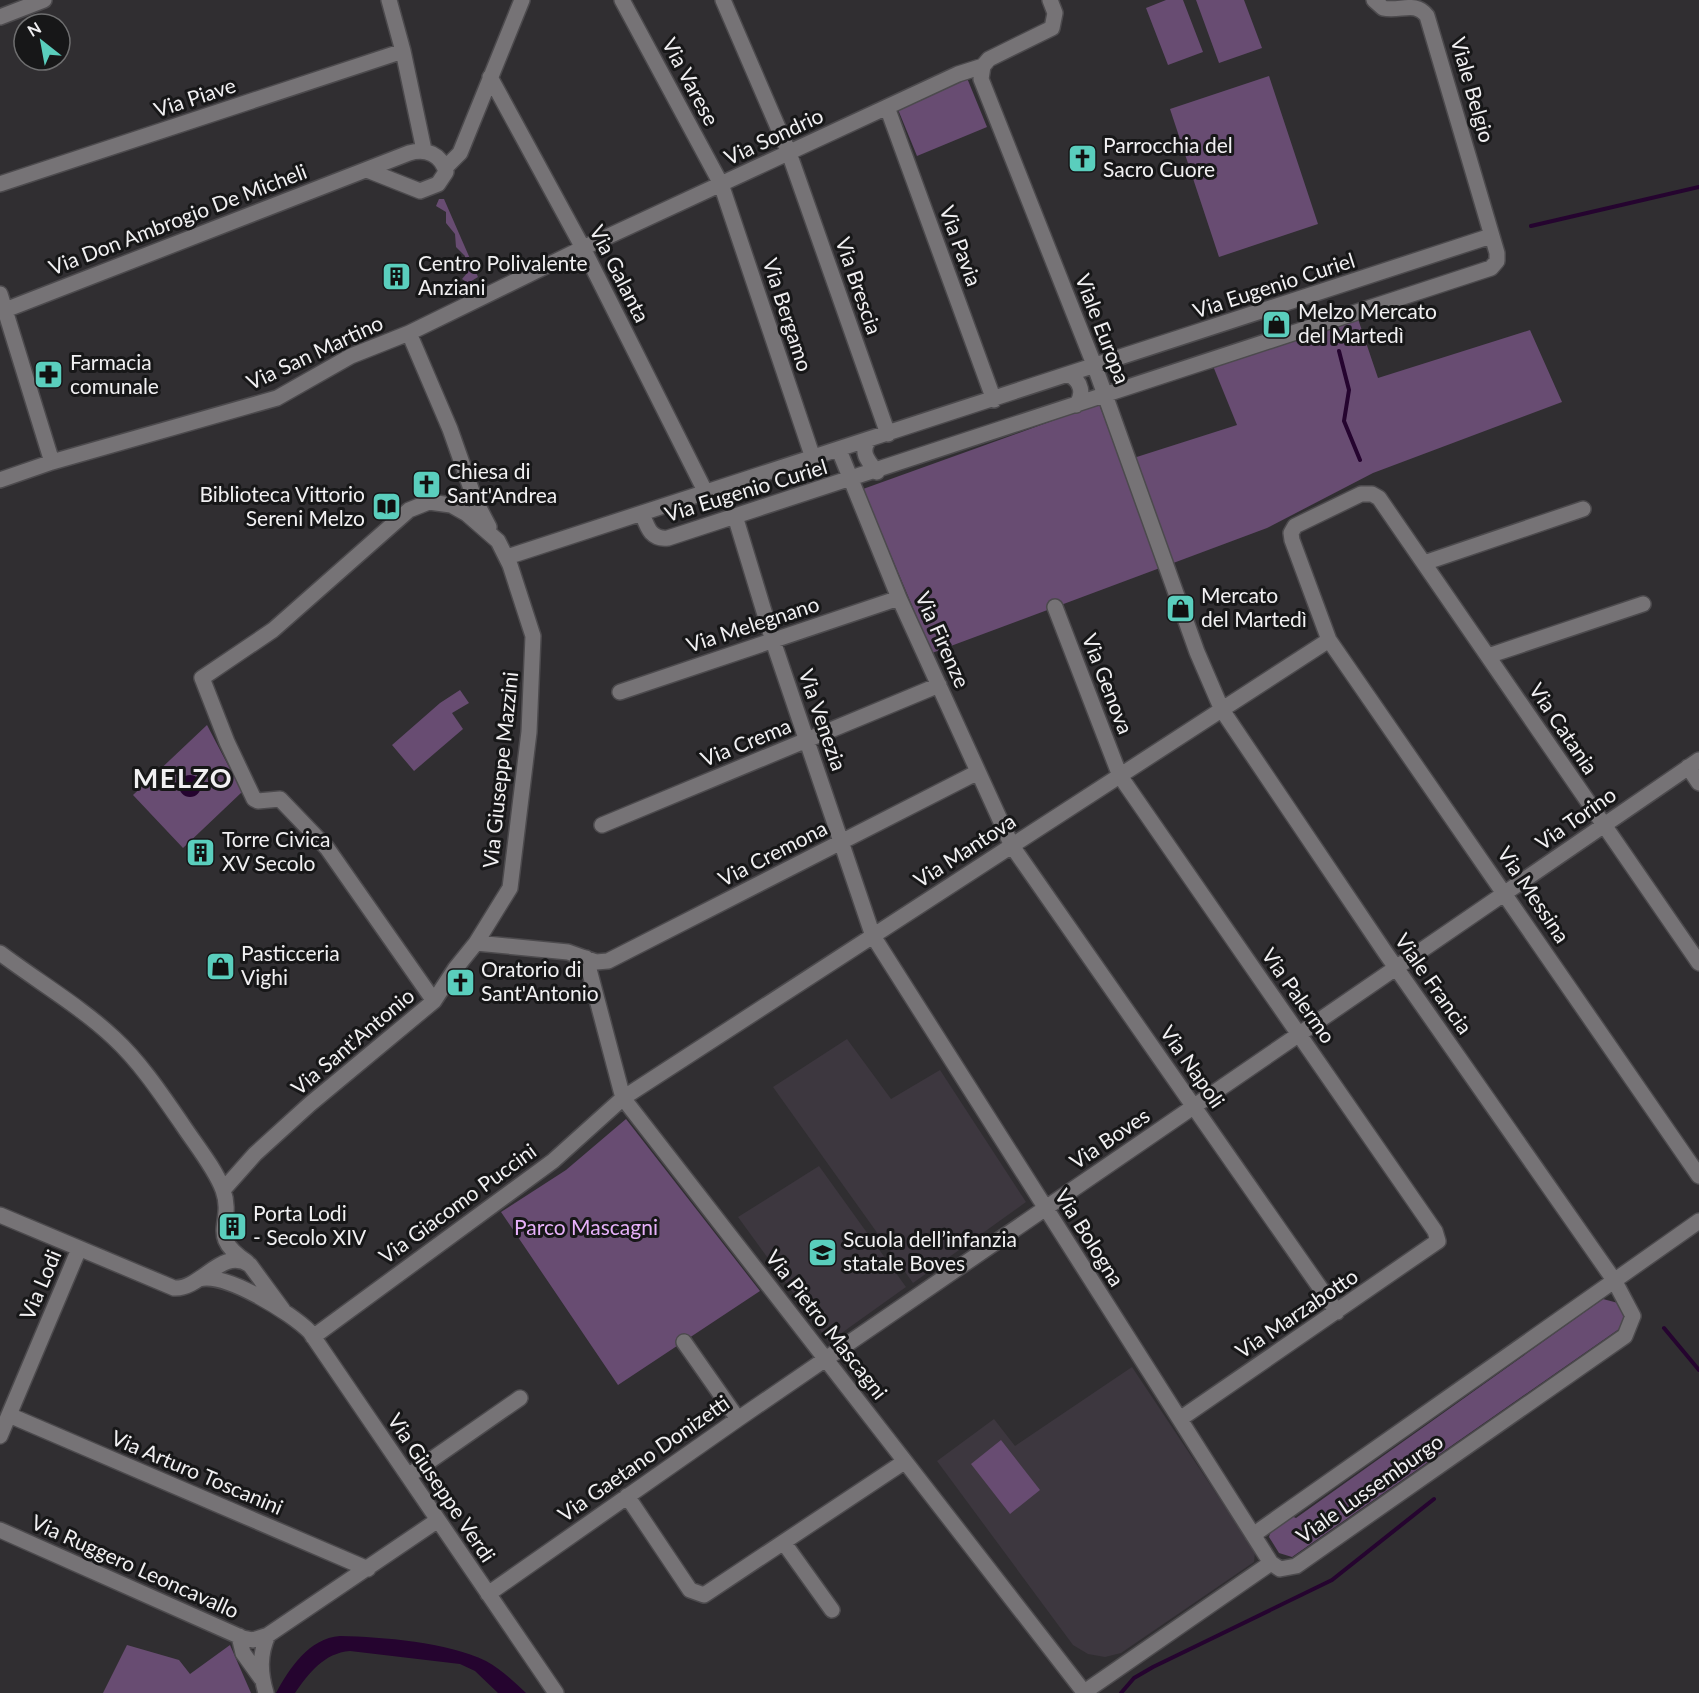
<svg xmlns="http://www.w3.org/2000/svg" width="1699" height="1693" font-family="Lato,sans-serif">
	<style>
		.built { fill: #3d373f }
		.green { fill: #684c72 }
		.water { fill: #25042f }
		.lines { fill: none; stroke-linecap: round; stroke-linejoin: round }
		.stream { stroke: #25042f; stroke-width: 4 }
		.street-casing { stroke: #4c4a4d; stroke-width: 18 }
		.street { stroke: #767376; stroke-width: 15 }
		.labels { text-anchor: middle; stroke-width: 6; stroke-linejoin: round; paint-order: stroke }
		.street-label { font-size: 21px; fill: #f1f0f2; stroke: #171718 }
		.poi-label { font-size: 21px; fill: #f1f0f2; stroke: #171718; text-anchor: start }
		.park-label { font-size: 21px; fill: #e8b1fb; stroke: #171718 }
		.district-label { font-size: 27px; font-weight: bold; letter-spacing: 1.5px; fill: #f1f0f2; stroke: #171718 }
	</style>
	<rect width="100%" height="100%" fill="#302e31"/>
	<path class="built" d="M847,1039L891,1099L940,1070L1026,1202L913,1283L773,1087Z
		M819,1166L906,1287L829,1342L738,1217Z
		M1132,1367L1255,1552L1254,1562L1121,1653L1105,1657L1088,1654L1073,1645L937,1461L994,1419L1015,1446Z"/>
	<path class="green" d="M1166,0H1183L1203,52L1168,65L1146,8Z
		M1196,0H1244L1262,48L1219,63Z
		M1269,76L1318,224L1219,257L1170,109Z
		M967,78L987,127L917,156L897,107Z
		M439,199H444L478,277L468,283L462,279L468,272L464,265L465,256L456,247L455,234L446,223V212L436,206Z
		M1356,313L1378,378L1530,330L1562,402L1373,473L1267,528L932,653L863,489L1099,404L1121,462L1237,425L1211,361Z
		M460,690L469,703L452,713L463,729L414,771L392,745L440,703Z
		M207,725L242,792L183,848L133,795Z
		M626,1119L760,1291L618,1385L501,1212L566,1170Z
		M1603,1299L1618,1303C1626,1313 1626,1319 1619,1329L1292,1557L1279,1553L1269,1537L1272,1528L1289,1515L1296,1518Z
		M1001,1440L1040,1490L1010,1514L971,1464Z
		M127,1645L179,1660L190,1674L230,1645L251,1693H103Z"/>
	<path class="water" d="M179 786a11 11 0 1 1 22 0a11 11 0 1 1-22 0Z
		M340,1636C383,1637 447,1642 486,1661C501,1669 514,1682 526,1693H498L475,1671L460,1664L350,1651C324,1653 309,1673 295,1693H276C289,1669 309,1638 340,1636Z"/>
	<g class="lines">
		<path class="stream" d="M1531,226L1699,187
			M1339,351L1349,390L1344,421L1360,460
			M1664,1328L1699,1370
			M1121,1693L1134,1678L1153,1667L1332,1580L1434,1499"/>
		<defs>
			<path id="street" d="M389,0L403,51L424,150
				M622,0L721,184L813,458
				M723,0L789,153L888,434
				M0,17L44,0
				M490,77L583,248L706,493
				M887,107L994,400
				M445,168L460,153L522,0
				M0,184L403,51
				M0,294L52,462
				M0,312L409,153C426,148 441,154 446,172L438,184L420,191L367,170
				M409,333L450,429L475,500L489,527
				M1069,375C1082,381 1084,395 1076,405
				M869,440C859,452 869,462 877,472
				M839,450L899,598L1012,846L1337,1312
				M0,480L52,462L277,398L351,356L409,333L583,248L958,74L983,66
				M642,513C647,526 650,540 668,538L1491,268L1497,261V253L1427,16C1415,0 1400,12 1383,8L1374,0
				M735,516L773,641L873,936L1271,1563L1280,1569L1296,1566L1625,1336L1633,1316L1614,1280L1385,952L1222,710L1197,652L1095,367L981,79L983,66L989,59L1052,28L1055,13L1050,0
				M507,557L1491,236
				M1424,563L1583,509
				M1055,607L1120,776L1435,1231L1438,1241L1180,1419
				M1488,656L1643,604
				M620,692L899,598
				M1688,767L1699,783
				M602,825L939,685
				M476,943L568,952L596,962L608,961L978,772
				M0,953C37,981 80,1006 114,1038C140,1062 162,1095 182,1124C195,1144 215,1168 223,1190C235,1224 206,1235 247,1262
				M586,958L623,1098L1084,1692
				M1699,963L1379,498L1372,494H1361L1295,526L1291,533L1292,540L1329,640L1699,1176
				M223,1190L255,1154L310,1104L434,1001L455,969L476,943L510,888L529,732L533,636L510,565L498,541L467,514L451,505L429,502L409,510L273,630L202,678L227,742L254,799L258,801L280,799L327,848L434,1001
				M0,1215L174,1288C201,1290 222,1246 250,1265L283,1310
				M199,1279C226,1272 291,1313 310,1332L556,1693
				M313,1337L553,1161L623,1098L1329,640
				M684,1342L738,1419
				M9,1415L368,1569
				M0,1436L79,1249
				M408,1476L520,1398
				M627,1496L690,1590L704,1595L904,1462
				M0,1530L243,1638L253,1640L268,1635L438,1520
				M1253,1535L1699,1221
				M784,1543L832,1610
				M488,1594L738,1419L1699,760
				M239,1636L243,1653L261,1678
				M266,1693C260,1673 259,1655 268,1635
				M1083,1693L1271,1563"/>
		</defs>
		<use href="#street" class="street-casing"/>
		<use href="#street" class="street"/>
	</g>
	<defs>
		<symbol id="church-square" viewBox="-11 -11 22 22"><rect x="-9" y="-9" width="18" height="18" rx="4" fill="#5acebd" stroke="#171718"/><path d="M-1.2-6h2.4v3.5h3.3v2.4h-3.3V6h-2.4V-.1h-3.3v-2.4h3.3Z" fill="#111"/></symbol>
		<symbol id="building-square" viewBox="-11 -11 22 22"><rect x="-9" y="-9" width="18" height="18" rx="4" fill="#5acebd" stroke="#171718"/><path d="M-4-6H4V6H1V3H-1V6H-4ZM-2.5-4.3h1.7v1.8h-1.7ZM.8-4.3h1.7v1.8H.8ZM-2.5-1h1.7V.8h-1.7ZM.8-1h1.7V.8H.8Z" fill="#111"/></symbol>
		<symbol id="shop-square" viewBox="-11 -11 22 22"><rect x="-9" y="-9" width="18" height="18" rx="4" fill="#5acebd" stroke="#171718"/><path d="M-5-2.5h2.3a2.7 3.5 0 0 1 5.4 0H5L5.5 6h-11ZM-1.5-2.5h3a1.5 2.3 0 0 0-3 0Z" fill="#111"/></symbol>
		<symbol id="pharmacy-square" viewBox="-11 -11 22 22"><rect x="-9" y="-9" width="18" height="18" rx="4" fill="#5acebd" stroke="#171718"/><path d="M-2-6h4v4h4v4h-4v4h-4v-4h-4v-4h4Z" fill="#111"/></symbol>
		<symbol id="library-square" viewBox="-11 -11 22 22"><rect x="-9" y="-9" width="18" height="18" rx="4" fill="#5acebd" stroke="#171718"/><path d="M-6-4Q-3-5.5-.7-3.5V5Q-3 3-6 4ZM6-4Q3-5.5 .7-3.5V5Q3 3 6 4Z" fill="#111"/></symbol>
		<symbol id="school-square" viewBox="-11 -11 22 22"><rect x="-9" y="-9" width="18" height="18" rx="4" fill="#5acebd" stroke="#171718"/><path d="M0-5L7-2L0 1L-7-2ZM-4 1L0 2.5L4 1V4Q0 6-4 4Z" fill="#111"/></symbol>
	</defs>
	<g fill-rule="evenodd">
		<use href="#church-square" x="1066" y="142" width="33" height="33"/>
		<use href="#building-square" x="380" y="260" width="33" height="33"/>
		<use href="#shop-square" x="1260" y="308" width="33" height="33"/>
		<use href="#pharmacy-square" x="32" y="358" width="33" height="33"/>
		<use href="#church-square" x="410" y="468" width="33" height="33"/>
		<use href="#library-square" x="370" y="490" width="33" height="33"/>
		<use href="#shop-square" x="1164" y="592" width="33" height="33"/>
		<use href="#building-square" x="184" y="836" width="33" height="33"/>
		<use href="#shop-square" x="204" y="950" width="33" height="33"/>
		<use href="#church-square" x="444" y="966" width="33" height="33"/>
		<use href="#building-square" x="216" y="1210" width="33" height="33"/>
		<use href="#school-square" x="806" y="1236" width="33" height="33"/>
	</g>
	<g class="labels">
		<g class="street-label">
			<text transform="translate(690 82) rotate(62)" y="7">Via Varese</text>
			<text transform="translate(1472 90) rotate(74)" y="7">Viale Belgio</text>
			<text transform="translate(195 98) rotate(-18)" y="7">Via Piave</text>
			<text transform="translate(774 137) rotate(-25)" y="7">Via Sondrio</text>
			<text transform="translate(178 220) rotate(-21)" y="7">Via Don Ambrogio De Micheli</text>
			<text transform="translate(960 246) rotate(70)" y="7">Via Pavia</text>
			<text transform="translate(619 274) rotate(63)" y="7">Via Galanta</text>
			<text transform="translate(858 286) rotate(71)" y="7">Via Brescia</text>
			<text transform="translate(1274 286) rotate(-18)" y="7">Via Eugenio Curiel</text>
			<text transform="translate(787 315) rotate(72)" y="7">Via Bergamo</text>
			<text transform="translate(1102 329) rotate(69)" y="7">Viale Europa</text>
			<text transform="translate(315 353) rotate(-25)" y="7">Via San Martino</text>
			<text transform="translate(746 491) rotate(-17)" y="7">Via Eugenio Curiel</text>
			<text transform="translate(753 625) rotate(-18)" y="7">Via Melegnano</text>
			<text transform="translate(942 640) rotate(66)" y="7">Via Firenze</text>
			<text transform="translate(1107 684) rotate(69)" y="7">Via Genova</text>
			<text transform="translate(822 720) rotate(71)" y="7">Via Venezia</text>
			<text transform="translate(1563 729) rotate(56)" y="7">Via Catania</text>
			<text transform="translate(746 743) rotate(-22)" y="7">Via Crema</text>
			<text transform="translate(501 770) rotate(-84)" y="7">Via Giuseppe Mazzini</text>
			<text transform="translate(1576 819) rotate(-35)" y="7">Via Torino</text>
			<text transform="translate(965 851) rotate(-33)" y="7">Via Mantova</text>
			<text transform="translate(773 854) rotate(-27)" y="7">Via Cremona</text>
			<text transform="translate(1533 895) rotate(56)" y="7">Via Messina</text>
			<text transform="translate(1433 984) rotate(55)" y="7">Viale Francia</text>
			<text transform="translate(1298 996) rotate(55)" y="7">Via Palermo</text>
			<text transform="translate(353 1042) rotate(-40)" y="7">Via Sant'Antonio</text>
			<text transform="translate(1192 1067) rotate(55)" y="7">Via Napoli</text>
			<text transform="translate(1110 1139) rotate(-34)" y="7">Via Boves</text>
			<text transform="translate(458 1204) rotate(-36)" y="7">Via Giacomo Puccini</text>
			<text transform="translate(1089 1238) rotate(58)" y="7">Via Bologna</text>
			<text transform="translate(41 1285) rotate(-67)" y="7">Via Lodi</text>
			<text transform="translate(1297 1314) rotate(-34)" y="7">Via Marzabotto</text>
			<text transform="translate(826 1325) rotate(52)" y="7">Via Pietro Mascagni</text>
			<text transform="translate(644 1459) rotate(-35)" y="7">Via Gaetano Donizetti</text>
			<text transform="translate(197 1473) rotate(23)" y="7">Via Arturo Toscanini</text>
			<text transform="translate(441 1488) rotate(56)" y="7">Via Giuseppe Verdi</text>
			<text transform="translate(1370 1489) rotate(-35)" y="7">Viale Lussemburgo</text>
			<text transform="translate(135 1567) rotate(24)" y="7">Via Ruggero Leoncavallo</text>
		</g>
		<g class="poi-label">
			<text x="1103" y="153">Parrocchia del<tspan x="1103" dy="24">Sacro Cuore</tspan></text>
			<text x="418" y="271">Centro Polivalente<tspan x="418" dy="24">Anziani</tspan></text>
			<text x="1298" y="319">Melzo Mercato<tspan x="1298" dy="24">del Martedì</tspan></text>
			<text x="70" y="370">Farmacia<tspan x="70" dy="24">comunale</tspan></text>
			<text x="447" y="479">Chiesa di<tspan x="447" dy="24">Sant'Andrea</tspan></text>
			<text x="365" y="502" text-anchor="end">Biblioteca Vittorio<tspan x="365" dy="24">Sereni Melzo</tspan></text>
			<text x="1201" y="603">Mercato<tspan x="1201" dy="24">del Martedì</tspan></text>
			<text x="222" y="847">Torre Civica<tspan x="222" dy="24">XV Secolo</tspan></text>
			<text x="241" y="961">Pasticceria<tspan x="241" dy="24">Vighi</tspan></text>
			<text x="481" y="977">Oratorio di<tspan x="481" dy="24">Sant'Antonio</tspan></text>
			<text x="253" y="1221">Porta Lodi<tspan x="253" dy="24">- Secolo XIV</tspan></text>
			<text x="843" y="1247">Scuola dell’infanzia<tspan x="843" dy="24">statale Boves</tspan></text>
		</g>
		<g class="park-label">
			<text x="586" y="1235">Parco Mascagni</text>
		</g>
		<g class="district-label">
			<text x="183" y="788">MELZO</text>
		</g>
	</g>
	<g transform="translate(42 42) rotate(329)"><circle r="28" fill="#171718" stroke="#6e6e6f" stroke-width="1.5"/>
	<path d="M0-4.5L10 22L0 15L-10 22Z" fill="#5acebd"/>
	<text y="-9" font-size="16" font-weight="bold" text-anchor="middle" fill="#f1f0f2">N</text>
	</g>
</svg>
